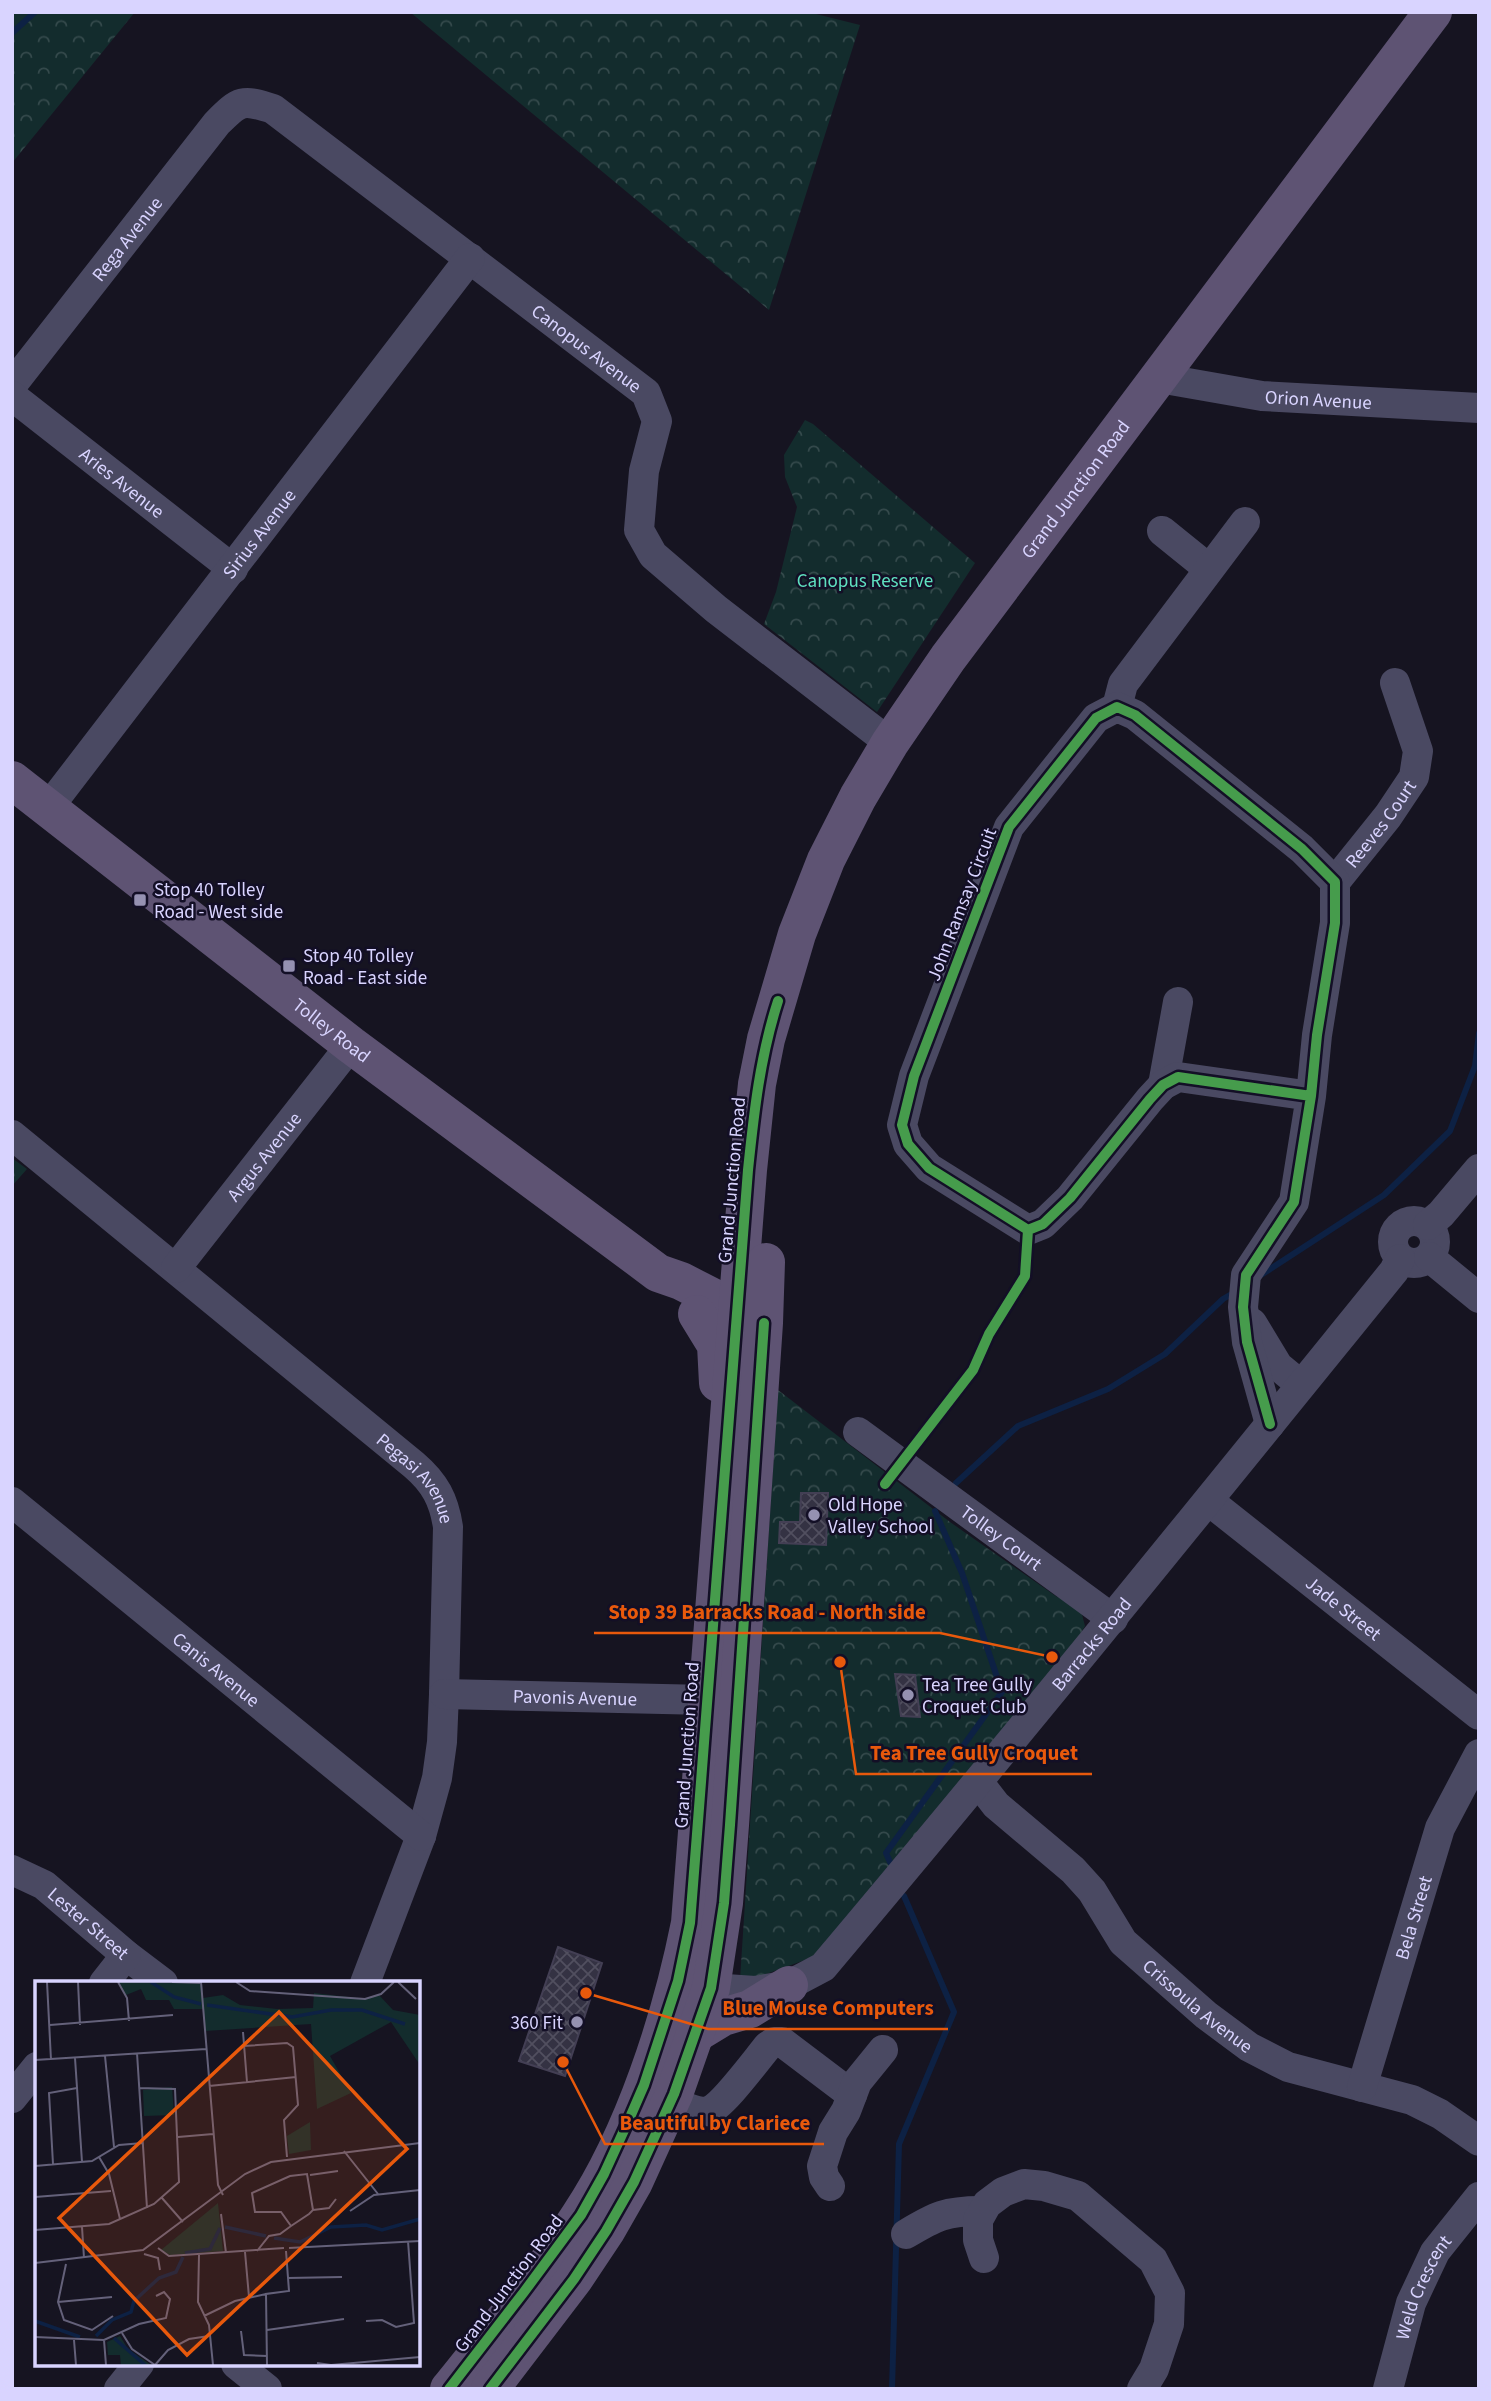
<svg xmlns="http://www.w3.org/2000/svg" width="1491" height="2401" font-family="'Source Sans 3',sans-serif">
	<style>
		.park { fill: url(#park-crowns) }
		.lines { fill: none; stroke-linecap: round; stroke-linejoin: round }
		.stream { stroke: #0d2144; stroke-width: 6 }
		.building { fill: url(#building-cross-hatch); stroke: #433f54; stroke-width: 2 }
		.minor { stroke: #4a4962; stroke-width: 30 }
		.major { stroke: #5e5373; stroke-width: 38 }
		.cycleway-casing { stroke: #130f26; stroke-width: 15 }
		.cycleway { stroke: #469c4c; stroke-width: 10 }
		.poi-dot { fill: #9591b1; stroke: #130f26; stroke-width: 2.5 }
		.labels { text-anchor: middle; stroke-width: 5; stroke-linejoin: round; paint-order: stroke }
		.street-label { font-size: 19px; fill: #d9d4ff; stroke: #130f26 }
		.park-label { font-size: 19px; fill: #5fe0c0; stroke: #130f26 }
		.poi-label { font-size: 19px; fill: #d9d4ff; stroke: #130f26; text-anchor: start }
		.inset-river { fill: none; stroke: #0d2144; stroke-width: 3.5 }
		.inset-road { fill: none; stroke: #64617a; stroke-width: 2 }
		.view { fill: #e8590c; fill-opacity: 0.15; stroke: #e8590c; stroke-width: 3.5 }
		.inset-edge { fill: none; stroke: #d9d4ff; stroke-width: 3.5 }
		.leader { fill: none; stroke: #e8590c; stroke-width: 2.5 }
		.callout-dot { fill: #e8590c; stroke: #130f26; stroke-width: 2.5 }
		.callout-label { font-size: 21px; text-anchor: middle; font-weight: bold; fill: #e8590c; stroke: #130f26; stroke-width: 5; stroke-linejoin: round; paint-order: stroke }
	</style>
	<defs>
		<pattern id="park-crowns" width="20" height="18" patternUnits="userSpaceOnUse" patternTransform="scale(1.75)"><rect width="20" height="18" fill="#132c2d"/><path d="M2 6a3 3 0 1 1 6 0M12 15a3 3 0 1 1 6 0" fill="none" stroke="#354a4c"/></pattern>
		<pattern id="building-cross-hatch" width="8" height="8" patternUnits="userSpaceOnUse" patternTransform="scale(1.75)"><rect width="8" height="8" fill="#343243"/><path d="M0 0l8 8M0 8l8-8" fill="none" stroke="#514f5f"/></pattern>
	</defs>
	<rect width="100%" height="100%" fill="#161421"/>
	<path class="park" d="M12,12H135L12,163Z
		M410,12H808L860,25L769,310Z
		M805,420L813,424L975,563L877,712L764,624L776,592L797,507L785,477L784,455Z
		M12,1158L27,1169L12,1186Z
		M778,1390L950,1522L1057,1597C1079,1601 1080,1605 1085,1626L1071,1650L816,1956L758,1977L740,1980Z"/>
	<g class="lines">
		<path class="stream" d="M12,33L35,12
			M1261,1275L1384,1195L1450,1131L1475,1066L1479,1033
			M956,1483L1018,1426L1108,1389L1165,1354L1223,1299L1235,1292
			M890,1862L886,1853L1002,1692L962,1573L935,1511
			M892,2389L899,2144L954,2012L904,1896"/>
	</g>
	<path class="building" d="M801,1493H828L826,1545L779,1543L780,1522H800Z
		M895,1674L915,1675L920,1717L901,1716Z
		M558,1947L602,1963L565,2076L519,2061Z"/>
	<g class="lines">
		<g class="minor">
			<path id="s1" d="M1159,378L1262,396L1479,408"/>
			<path id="s2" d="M12,385L217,123C240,100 242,99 273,109L646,393L657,421L644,471L639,530L653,555L716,609L890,743"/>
			<path id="s3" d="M12,396L233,569"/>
			<path d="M1162,531L1209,569"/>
			<path d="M1117,707L1123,684L1245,522"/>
			<path id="s4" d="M48,808L470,258"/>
			<path id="s5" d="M1335,882L1388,816L1414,777L1418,751L1395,683"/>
			<path d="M1163,1085L1178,1002"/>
			<path id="s6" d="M12,1135L414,1465C435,1483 444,1500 448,1527L444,1694L442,1742L437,1778L421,1836L365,1983"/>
			<circle cx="1414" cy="1242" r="21"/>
			<path d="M1428,1225L1441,1214L1479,1169"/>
			<path d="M1429,1257L1479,1298"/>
			<path id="s7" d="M176,1268L351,1045"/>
			<path d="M1252,1323L1278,1366L1301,1385"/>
			<path d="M1270,1424L1247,1342L1243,1307L1246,1275L1294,1202L1311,1096L1317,1035L1335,923V882L1302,849L1135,715L1117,707L1096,718L1009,827L914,1076L902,1125L908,1144L929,1168L1028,1230L1043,1224L1070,1198L1150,1099L1163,1085L1178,1077L1311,1096"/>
			<path id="s8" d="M858,1432L1113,1619"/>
			<path id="s9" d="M1209,1501L1479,1715"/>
			<path id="s10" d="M12,1502L421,1836"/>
			<path id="s11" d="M444,1694L707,1700"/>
			<path id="s12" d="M979,1783L996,1805L1073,1870L1092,1891L1123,1942L1206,2015L1249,2047L1288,2067L1412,2100L1440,2114L1479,2141"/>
			<path id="s13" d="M12,1870L44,1885L126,1955L163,1983"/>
			<path d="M104,1983L126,1955"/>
			<path id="s14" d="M711,1988L755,1991L789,1985L823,1967C1017,1737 1205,1504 1394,1271L1400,1259"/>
			<path id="s15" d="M1362,2087L1440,1828L1479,1754"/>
			<path d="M12,2098L37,2067"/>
			<path d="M671,2101C681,2105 698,2114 708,2111C722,2107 757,2059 768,2046L774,2042H782L852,2095"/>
			<path d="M830,2186L824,2177L822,2166L833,2132L846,2111L857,2082L883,2050"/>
			<path d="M906,2234C936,2216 946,2211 981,2211"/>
			<path d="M984,2258L978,2240V2220L987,2204L1003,2192L1024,2184L1044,2186L1078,2196L1153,2260L1170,2293L1169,2324L1154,2369L1142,2389"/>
			<path d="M236,2364L267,2389"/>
			<path d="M119,2389L139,2364"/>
			<path id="s16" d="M1388,2389L1411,2303L1435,2252L1479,2197"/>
		</g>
		<g class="major">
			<path id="s17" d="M12,780L351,1045L638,1258L658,1273L681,1281L722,1302L737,1318"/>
			<path d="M697,1314L716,1345L718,1383"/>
			<path d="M695,2034L723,2017L750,2009L789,1985"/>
			<path id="s18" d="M449,2389C494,2333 541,2276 580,2215C634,2134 671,2018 690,1923L748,1170L757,1084L766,1039L797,934L826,860L858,797L890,743L948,658L1433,12"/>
			<path d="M490,2389L574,2279L606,2231L634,2182L674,2094L711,1988L724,1903L730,1825L764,1323L766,1262"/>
		</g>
		<defs>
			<path id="cycleway" d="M1270,1424L1247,1342L1243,1307L1246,1275L1294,1202L1311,1096L1317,1035L1335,923V882L1302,849L1135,715L1117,707L1096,718L1009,827L914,1076L902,1125L908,1144L929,1168L1028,1230L1043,1224L1070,1198L1150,1099L1163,1085L1178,1077L1311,1096
				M885,1484L973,1370L989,1334L1025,1276L1028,1230
				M449,2389L524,2292L581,2215L604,2174L631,2115L644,2085L678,1981L690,1923L697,1834L748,1170C754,1112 760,1057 778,1001
				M490,2389L574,2279L606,2231L634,2182L674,2094L711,1988L724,1903L730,1825L764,1323"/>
		</defs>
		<use href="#cycleway" class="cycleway-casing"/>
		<use href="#cycleway" class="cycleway"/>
	</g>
	<g class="poi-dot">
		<rect x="133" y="893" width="14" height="14" rx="3.5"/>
		<rect x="282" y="959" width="14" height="14" rx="3.5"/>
		<circle cx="814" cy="1515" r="7"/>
		<circle cx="908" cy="1695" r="7"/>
		<circle cx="577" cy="2022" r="7"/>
	</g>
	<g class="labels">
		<g class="street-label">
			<text dy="7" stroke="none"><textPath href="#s2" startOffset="186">Rega Avenue</textPath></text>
			<text dy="7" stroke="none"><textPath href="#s2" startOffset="791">Canopus Avenue</textPath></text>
			<text dy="7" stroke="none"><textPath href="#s1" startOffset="161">Orion Avenue</textPath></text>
			<text dy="7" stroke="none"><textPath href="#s3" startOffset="140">Aries Avenue</textPath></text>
			<text dy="7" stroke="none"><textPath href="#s18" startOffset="2056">Grand Junction Road</textPath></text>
			<text dy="7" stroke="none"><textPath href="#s4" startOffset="346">Sirius Avenue</textPath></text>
			<text dy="7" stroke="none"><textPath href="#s5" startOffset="74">Reeves Court</textPath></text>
			<text transform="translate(961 904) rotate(-69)" y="7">John Ramsay Circuit</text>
			<text dy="7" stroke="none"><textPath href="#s17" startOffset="406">Tolley Road</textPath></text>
			<text dy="7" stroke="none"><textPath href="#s7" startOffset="142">Argus Avenue</textPath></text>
			<text transform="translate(731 1180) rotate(-85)" y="7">Grand Junction Road</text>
			<text dy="7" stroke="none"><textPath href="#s6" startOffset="532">Pegasi Avenue</textPath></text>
			<text dy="7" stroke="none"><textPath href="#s8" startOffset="178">Tolley Court</textPath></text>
			<text dy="7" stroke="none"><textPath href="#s9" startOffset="172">Jade Street</textPath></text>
			<text dy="7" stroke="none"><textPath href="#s14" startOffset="537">Barracks Road</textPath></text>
			<text dy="7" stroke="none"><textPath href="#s10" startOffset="264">Canis Avenue</textPath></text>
			<text dy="7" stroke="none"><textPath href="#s11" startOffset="131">Pavonis Avenue</textPath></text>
			<text transform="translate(686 1745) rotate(-86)" y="7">Grand Junction Road</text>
			<text dy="7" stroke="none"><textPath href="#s15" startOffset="177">Bela Street</textPath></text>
			<text dy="7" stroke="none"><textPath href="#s13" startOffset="94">Lester Street</textPath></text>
			<text dy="7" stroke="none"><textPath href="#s12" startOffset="315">Crissoula Avenue</textPath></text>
			<text transform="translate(508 2283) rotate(-53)" y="7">Grand Junction Road</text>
			<text dy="7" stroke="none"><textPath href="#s16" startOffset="108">Weld Crescent</textPath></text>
		</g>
		<g class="park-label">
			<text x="865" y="587">Canopus Reserve</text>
		</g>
		<g class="poi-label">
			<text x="154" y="896">Stop 40 Tolley<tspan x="154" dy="22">Road - West side</tspan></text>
			<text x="303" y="962">Stop 40 Tolley<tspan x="303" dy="22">Road - East side</tspan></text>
			<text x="828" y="1511">Old Hope<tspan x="828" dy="22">Valley School</tspan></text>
			<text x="922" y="1691">Tea Tree Gully<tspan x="922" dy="22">Croquet Club</tspan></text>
			<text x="563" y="2029" text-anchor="end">360 Fit</text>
		</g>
	</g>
	<g transform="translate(35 1981)">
		<rect width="385" height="385" fill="#161421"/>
		<path d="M83,1L167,2L168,17L188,14L205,24L242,28L278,27L279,12L330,18L344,14L358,29L385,34V84L356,41L295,75L316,112L282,128L276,43L170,50L168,28H139L134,19H111L106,8L91,14ZM137,106L139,134L109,135L108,109ZM275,141L276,169L254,173L252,155ZM183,222L188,270L135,274L126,269ZM85,355L93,368L116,384H86L85,374H73L72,361Z" fill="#132c2d"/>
		<path class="inset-river" d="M116,1L139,16L166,23M172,24L257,36L296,29H327L370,43M190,246L231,255M239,257L265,261L296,246L331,244L347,249L385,238M150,272L175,268L185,247M0,340L45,356M61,355L77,339L96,331L99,320L124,297L141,291L148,276M79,357L110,384"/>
		<path class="inset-road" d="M12,1L16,79M43,1L45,44M83,1L92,17L94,40M137,1L167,2M166,1L183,204L188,214M201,1L215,10L330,18L346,13L359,1M363,1L381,18M15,44L138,34M208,51L212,101M209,65L252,62L258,66L263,124L249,139L252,176M102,72L112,227M70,75L79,166M40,77L47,181M0,79L171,68M174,105L261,96M143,156L178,153M309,170L343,213M64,176L74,193L85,238M18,183L14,112L42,107M0,185L57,180L84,164L108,162M275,194L303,190M0,216L76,210M127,217L148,241M278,229L294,227L301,218M315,230L339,214L385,209M186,233L191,272M47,246L49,277M0,249L74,243L119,223L144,201L140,108L104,107M123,267L134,275L249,267M254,267L385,260M222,270L234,255L245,253L256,245L274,233L278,229L272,193L255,195L217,212L220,231H246L256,245M210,271L214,316M109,273L123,277L125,289M164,274L163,321L174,344L178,384M0,282L108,269L210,193L236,181L385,162M31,283L23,321L29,339L57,349L78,335M253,297L307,296M23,321L77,316M169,335L200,320L231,313M331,340L347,339L361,346L379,342L373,260M232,349L309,338M206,350L209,374L232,375M87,352L97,368L120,384M0,356L69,359L104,343L131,337L135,318L129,311L121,315M39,359L41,384M69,359L71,384M282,382L296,384L385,376M120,384L133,369L154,358L174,355M232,384L231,313L254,310L251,270"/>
		<path class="view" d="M244,31L372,168L152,374L24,237Z"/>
		<rect width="385" height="385" class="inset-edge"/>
	</g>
	<path class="leader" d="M1052 1657L940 1633H594M840 1662L856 1774H1092M586 1993L708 2029H948M563 2062L605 2144H824"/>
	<g class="callout-dot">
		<circle cx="1052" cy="1657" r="7"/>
		<circle cx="840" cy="1662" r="7"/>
		<circle cx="586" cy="1993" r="7"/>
		<circle cx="563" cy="2062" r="7"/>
	</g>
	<g class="callout-label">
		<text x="767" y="1619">Stop 39 Barracks Road - North side</text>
		<text x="974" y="1760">Tea Tree Gully Croquet</text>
		<text x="828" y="2015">Blue Mouse Computers</text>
		<text x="715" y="2130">Beautiful by Clariece</text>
	</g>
	<rect width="1491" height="2401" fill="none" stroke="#d9d4ff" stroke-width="28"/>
</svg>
